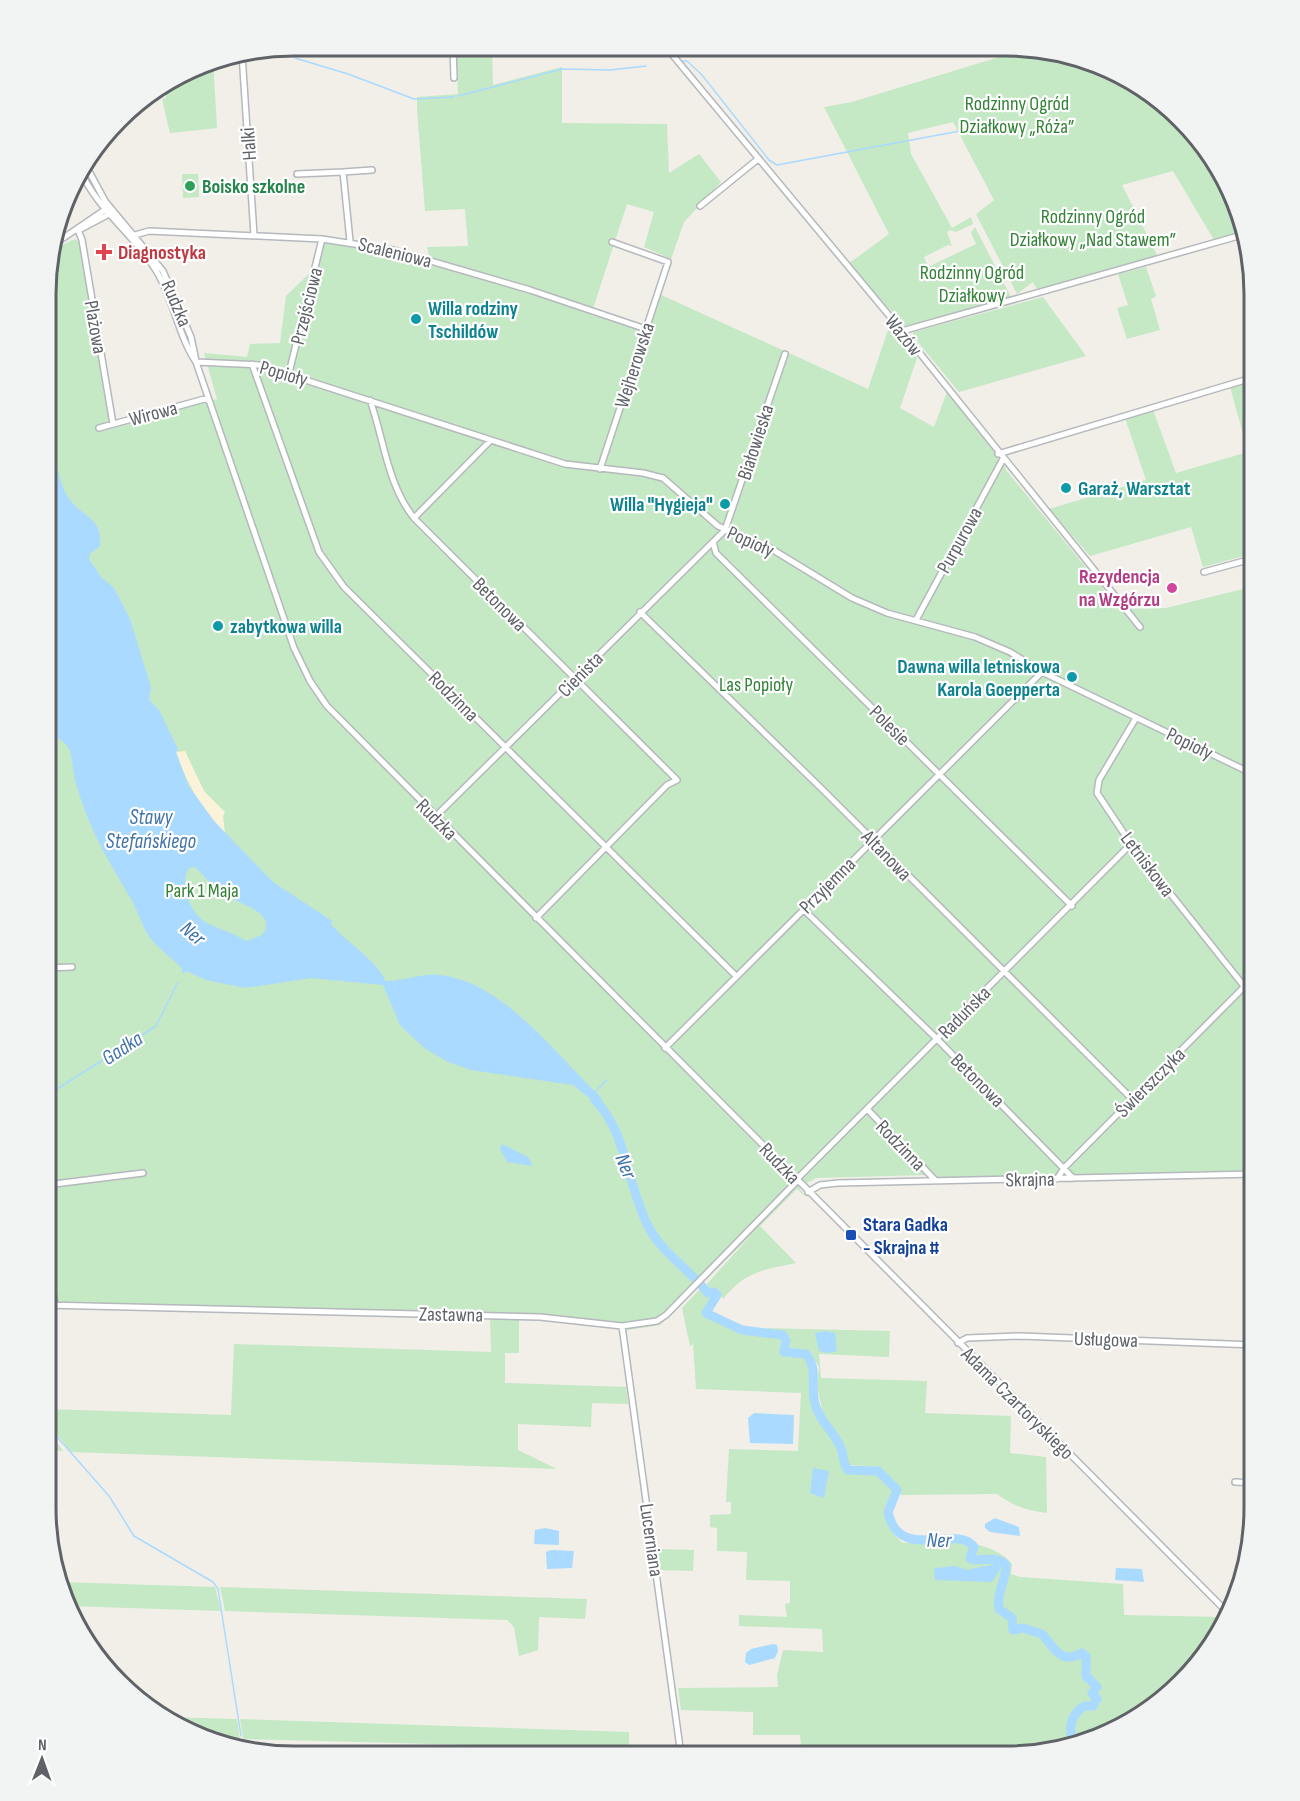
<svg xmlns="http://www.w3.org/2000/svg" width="1300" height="1801" font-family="'Sofia Sans Condensed',sans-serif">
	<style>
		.green { fill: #c5e8c5 }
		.sand { fill: #fbf3d9 }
		.water { fill: #aadaff; fill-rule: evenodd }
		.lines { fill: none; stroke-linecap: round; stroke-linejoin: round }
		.stream { stroke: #aadaff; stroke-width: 1.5 }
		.river { stroke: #aadaff; stroke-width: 9 }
		.minor-casing { stroke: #b5b8bc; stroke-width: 8 }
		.minor { stroke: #fff; stroke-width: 5 }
		.leisure-dot { fill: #2e9e5b; stroke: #fff; stroke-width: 2 }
		.health-dot { fill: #e0444e; stroke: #fff; stroke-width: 2 }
		.culture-dot { fill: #0f9aa8; stroke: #fff; stroke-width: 2 }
		.hotel-dot { fill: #d1479c; stroke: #fff; stroke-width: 2 }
		.transit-dot { fill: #1a4fb4; stroke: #fff; stroke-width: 2 }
		.labels { text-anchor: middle; stroke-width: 4.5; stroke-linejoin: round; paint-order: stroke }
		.park-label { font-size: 20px; fill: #348238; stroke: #fff }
		.street-label { font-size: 20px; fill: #5f6368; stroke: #fff }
		.leisure-label { font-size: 20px; font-weight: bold; fill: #27864d; stroke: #fff; text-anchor: start }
		.health-label { font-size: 20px; font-weight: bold; fill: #be3a42; stroke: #fff; text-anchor: start }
		.culture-label { font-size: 20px; font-weight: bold; fill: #0d838f; stroke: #fff; text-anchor: start }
		.hotel-label { font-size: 20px; font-weight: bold; fill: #b23c85; stroke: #fff; text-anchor: end }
		.transit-label { font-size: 20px; font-weight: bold; fill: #164399; stroke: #fff; text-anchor: start }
		.water-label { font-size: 21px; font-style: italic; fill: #4174aa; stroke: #fff }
		.rim { fill: none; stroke: #5f6368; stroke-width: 3 }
	</style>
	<rect width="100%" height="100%" fill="#f1efe8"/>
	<path class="green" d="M456,45L492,46L493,85L562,67V123L667,124L669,173L699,154L721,182L684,222L671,259L644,247L654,212L627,204L591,315L648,330L659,294L868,389L890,324L917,358L900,408L934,427L947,392L998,457V461L1003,459L1006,470L1120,609L1166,608L1255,586V1170L938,1179L926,1175L816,1178L807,1183L810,1187L804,1185L799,1188L807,1198L797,1189L760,1226L796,1263C763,1270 745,1271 723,1299L717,1289H710L707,1284L752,1234L660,1325L628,1330L573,1321L519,1320V1353H505V1383L626,1387L628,1404L592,1403L591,1427L518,1424V1450L557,1469L71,1452L45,1419V1409L231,1415L234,1344L491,1352L490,1319L59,1308L45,1225L47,261L51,250L75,239L79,242L110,422L101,424L103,431L217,399L204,353L247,357L250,344L280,343L286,296L320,263L324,242L355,245L431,264L427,247L468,246L465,209L425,211L417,109V97L458,94Z
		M1032,47C1069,47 1125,73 1156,95C1170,105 1199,145 1207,160L1211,161L1236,210L1241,232L1214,240L1173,171L1122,185L1158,257L1038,291L1033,282L1017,294L976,214L994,200L953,122L908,133L911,154L952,228L971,217L973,224L956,232L950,230L947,232L952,246L948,245L924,257L928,267L976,244L971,233L975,227L1011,297L906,327L848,264L889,234L824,107L852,102Z
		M213,59L217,128L170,133L162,99L166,98L165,86Z
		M182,174H198L199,197L183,198Z
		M1146,267L1156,296L1151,299L1160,330L1127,339L1117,308L1128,305L1118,274Z
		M1043,297L1086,356L959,392L913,336V332Z
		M1255,381V553L1203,567L1191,527L1090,556L1049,509L1146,480L1125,418L1153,410L1176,473L1248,452L1230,387Z
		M700,1289L713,1298L703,1310L704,1315C719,1322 731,1331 747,1334C759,1337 770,1335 781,1339V1354L803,1357C814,1371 808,1385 812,1401C816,1421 832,1432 839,1450C841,1458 841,1464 845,1472L876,1475L892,1491C883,1511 885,1529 903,1543C936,1541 989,1536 1012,1564L1011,1574L1020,1577L1123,1584L1124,1615L1224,1617L1226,1620L1213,1646L1196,1665H1183L1182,1681L1170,1695L1116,1731L1007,1756L802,1754L800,1735H753V1712L681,1710L678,1688L778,1687L777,1675L783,1650L823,1652L822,1629L739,1626V1615L787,1617L785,1604L790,1603V1581L746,1580L747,1552L717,1551V1528L710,1527V1515L731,1514V1502H726L729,1449L798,1451L801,1393L696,1389L693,1344L690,1346L682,1308Z
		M764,1328L890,1331L889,1357L819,1354L821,1378L927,1381L925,1413L1011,1416L1010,1453L1046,1457L1047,1513C1028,1511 1013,1506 997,1494L901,1495L899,1487L880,1467L850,1465L846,1458V1448L823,1413L817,1387L819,1367L809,1351L789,1350L790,1338L786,1332Z
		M45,1426L63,1451L45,1450Z
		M657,1549L694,1550L693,1571L660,1570Z
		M62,1582L215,1587L221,1611L68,1606Z
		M220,1587L587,1599L585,1619L539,1617L538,1650L519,1656L514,1627L507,1620L225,1611Z
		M163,1717L237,1719L240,1739L199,1737Z
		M240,1719L629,1732V1744L625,1749L243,1739Z"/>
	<path class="sand" d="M185,751L204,791L225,812L223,816L225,833C200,806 188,786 176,752Z"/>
	<path class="water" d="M47,443C59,459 57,480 68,497C80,517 103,516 100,546L90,554L89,559L101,577L114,588L130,619L151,687L149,700L159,710L178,749L176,752L188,785L214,821L273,882L332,921L331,924C345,941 381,964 385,981C401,982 421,973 439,975C504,981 556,1056 601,1097L603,1109L573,1085L471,1070L448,1062L424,1048L400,1025L383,985L311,978L245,988L206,980L186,971L182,974V968C172,958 157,948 149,936C141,925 138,910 131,899C109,862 89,829 77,787C68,759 79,743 46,734ZM194,867C204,874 210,885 221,893C235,903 280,912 262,935L246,941C235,934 223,930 211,925C191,917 178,886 189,868Z
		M502,1144L528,1157L533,1166L507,1162L500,1149Z
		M826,1331L835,1333L837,1351L828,1353L819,1351L815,1333Z
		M754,1413L794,1415L793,1444L750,1443L748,1418Z
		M813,1468L829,1471L824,1498L810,1493Z
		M995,1518L1019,1527L1020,1536L990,1532L985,1528V1524Z
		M545,1528L559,1531V1545L534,1544L535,1530Z
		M551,1550L574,1551L572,1568L547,1569L546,1552Z
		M996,1564L1001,1568L992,1582L935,1580L934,1569L937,1568L955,1566L966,1570Z
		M1116,1568L1142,1569L1144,1582L1115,1580Z
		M773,1644L777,1645L778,1651L775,1658L749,1665L745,1662L746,1653L751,1649Z"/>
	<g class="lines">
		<path class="stream" d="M283,47L295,58L348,74L414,99L454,97
			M680,61H687L702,75L769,160L777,165L976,128L1026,123
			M458,96L562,69L610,70L646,66
			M595,1092L607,1080
			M46,1096L156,1026L178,982
			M45,1423L109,1496L134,1536L213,1582L218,1589L241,1736
			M242,1744L243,1749"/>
		<path class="river" d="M595,1100C627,1132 628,1189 649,1228C663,1254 690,1270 708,1293L714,1292L717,1295L706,1313L742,1330L783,1335L786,1341L784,1352L806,1354C818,1369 811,1381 814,1399C817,1419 833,1430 841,1448C844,1456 842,1462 848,1470L878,1471L897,1490L888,1512C899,1564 957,1523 974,1547L970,1558L974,1560C986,1560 997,1556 1006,1565C1006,1581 996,1593 999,1609L1012,1618L1013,1630L1023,1628L1042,1634C1053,1645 1059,1666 1082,1653L1086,1656V1676L1097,1687L1092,1693L1097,1699L1093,1706H1084C1073,1713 1068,1726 1072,1738L1078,1739"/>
		<defs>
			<path id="minor" d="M390,45V53
				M453,45L454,78
				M527,46L530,50
				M665,46L902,331L1140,627
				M242,54L254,235
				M84,162L105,201L163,271L191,337L196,361
				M79,168C97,210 134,234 157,272C174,301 178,335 196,362L294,648L310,681L327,706L1229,1614
				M297,174L343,172
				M1224,177L1231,192
				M700,206L758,159
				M78,230L82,240L113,424
				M79,230L111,213
				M135,235L149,231L322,239L393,250L530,290L646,329
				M350,241L343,172L372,170
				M53,245L106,209
				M902,331L1242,235
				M196,362L259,365L565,464L643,473L663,478L718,526L770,548L852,598L887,613L975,637L1010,652L1042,672L1255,775
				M252,364L319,552L344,587L736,976
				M289,373L322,239
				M370,400C384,439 387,484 414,518L677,780L667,785L536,918
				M99,428L208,398
				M998,454L1255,377
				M600,469L668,262L612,242
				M414,518L490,441
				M713,542L716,553L1072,906
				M1204,572L1255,558
				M640,612L823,790L1132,1099
				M916,620L1003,459
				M1136,718L1099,780L1097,793L1131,844L1255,1000
				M435,817L725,530L785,354
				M803,909L937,1039L1073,1178
				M46,968L72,967
				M665,1048L1042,672
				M868,1110L935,1180
				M1057,1179L1064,1168L1244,987
				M796,1180L1131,844
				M46,1185L143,1173
				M808,1192L820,1185L838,1183L1255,1174
				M45,1247L55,1304
				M45,1305L540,1317L622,1326L657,1321L666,1315L797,1181
				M622,1326L681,1755
				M958,1343L967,1338L1020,1336L1255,1345
				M1235,1482L1254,1483"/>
		</defs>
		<use href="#minor" class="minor-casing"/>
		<use href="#minor" class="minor"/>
	</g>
	<circle class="leisure-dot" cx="190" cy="186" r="6"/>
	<path class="health-dot" d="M101 243h6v6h6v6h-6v6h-6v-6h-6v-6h6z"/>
	<g class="culture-dot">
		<circle cx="416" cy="319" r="6"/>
		<circle cx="1066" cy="488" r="6"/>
		<circle cx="725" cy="504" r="6"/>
		<circle cx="218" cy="626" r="6"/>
		<circle cx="1072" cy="677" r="6"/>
	</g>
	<circle class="hotel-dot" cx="1172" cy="588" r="6"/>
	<rect class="transit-dot" x="845" y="1229" width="12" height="12" rx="3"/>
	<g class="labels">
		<g class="park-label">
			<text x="1017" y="110">Rodzinny Ogród<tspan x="1017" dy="23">Działkowy „Róża”</tspan></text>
			<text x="1093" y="223">Rodzinny Ogród<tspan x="1093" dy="23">Działkowy „Nad Stawem”</tspan></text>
			<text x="972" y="279">Rodzinny Ogród<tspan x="972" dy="23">Działkowy</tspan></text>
			<text x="756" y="691">Las Popioły</text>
			<text x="202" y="897">Park 1 Maja</text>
		</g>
		<g class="street-label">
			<text transform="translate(248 144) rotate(-94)" y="7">Halki</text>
			<text transform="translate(395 252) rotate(14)" y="7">Scaleniowa</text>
			<text transform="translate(177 303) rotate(67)" y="7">Rudzka</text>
			<text transform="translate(306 306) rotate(-76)" y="7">Przejściowa</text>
			<text transform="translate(96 327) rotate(80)" y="7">Plażowa</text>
			<text transform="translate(904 335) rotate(51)" y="7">Wazów</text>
			<text transform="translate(634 365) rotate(-72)" y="7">Wejherowska</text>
			<text transform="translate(284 373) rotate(16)" y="7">Popioły</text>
			<text transform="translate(153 413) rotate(-15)" y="7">Wirowa</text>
			<text transform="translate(755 442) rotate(-72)" y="7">Białowieska</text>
			<text transform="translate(959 540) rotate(-61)" y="7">Purpurowa</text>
			<text transform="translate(751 541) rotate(24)" y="7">Popioły</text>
			<text transform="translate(500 604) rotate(45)" y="7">Betonowa</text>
			<text transform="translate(580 674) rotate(-45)" y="7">Cienista</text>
			<text transform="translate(454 696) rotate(45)" y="7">Rodzinna</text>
			<text transform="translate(890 725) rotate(45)" y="7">Polesie</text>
			<text transform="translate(1190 743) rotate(26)" y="7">Popioły</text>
			<text transform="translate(437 819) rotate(45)" y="7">Rudzka</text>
			<text transform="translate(887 855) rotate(46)" y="7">Altanowa</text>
			<text transform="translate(1148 864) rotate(53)" y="7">Letniskowa</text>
			<text transform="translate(827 885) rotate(-45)" y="7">Przyjemna</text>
			<text transform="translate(964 1012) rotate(-45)" y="7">Raduńska</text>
			<text transform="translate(978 1080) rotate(45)" y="7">Betonowa</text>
			<text transform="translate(1150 1082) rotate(-45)" y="7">Świerszczyka</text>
			<text transform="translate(901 1145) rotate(46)" y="7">Rodzinna</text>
			<text transform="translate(780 1163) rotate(46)" y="7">Rudzka</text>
			<text transform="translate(1030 1179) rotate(-1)" y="7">Skrajna</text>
			<text transform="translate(451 1314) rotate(1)" y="7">Zastawna</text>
			<text transform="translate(1106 1339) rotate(2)" y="7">Usługowa</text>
			<text transform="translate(1018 1403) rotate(45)" y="7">Adama Czartoryskiego</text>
			<text transform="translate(652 1540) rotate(82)" y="7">Lucerniana</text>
		</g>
		<g class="leisure-label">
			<text x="202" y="193">Boisko szkolne</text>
		</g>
		<g class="health-label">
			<text x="118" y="259">Diagnostyka</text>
		</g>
		<g class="culture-label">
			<text x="428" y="315">Willa rodziny<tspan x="428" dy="23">Tschildów</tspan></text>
			<text x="1078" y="495">Garaż, Warsztat</text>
			<text x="713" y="511" text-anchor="end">Willa "Hygieja"</text>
			<text x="230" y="633">zabytkowa willa</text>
			<text x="1060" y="673" text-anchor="end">Dawna willa letniskowa<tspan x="1060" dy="23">Karola Goepperta</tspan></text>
		</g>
		<g class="hotel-label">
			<text x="1160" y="583">Rezydencja<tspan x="1160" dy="23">na Wzgórzu</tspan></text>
		</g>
		<g class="transit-label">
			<text x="863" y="1231">Stara Gadka<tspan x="863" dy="23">- Skrajna #</tspan></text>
		</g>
		<g class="water-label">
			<text x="151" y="824">Stawy<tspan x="151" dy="24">Stefańskiego</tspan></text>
			<text transform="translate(193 933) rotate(40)" y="7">Ner</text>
			<text transform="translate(122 1048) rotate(-33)" y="7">Gadka</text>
			<text transform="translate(626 1166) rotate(68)" y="7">Ner</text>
			<text transform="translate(939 1540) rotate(1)" y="7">Ner</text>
		</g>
	</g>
	<path d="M0 0H1300V1801H0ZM294 56H1006A238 238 0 0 1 1244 294V1508A238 238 0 0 1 1006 1746H294A238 238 0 0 1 56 1508V294A238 238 0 0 1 294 56Z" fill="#f2f3f3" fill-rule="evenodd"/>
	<path class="rim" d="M294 56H1006A238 238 0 0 1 1244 294V1508A238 238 0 0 1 1006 1746H294A238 238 0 0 1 56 1508V294A238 238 0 0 1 294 56Z"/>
	<g transform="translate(42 1759) rotate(1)" stroke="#ffffff" stroke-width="4.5" paint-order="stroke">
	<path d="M0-4.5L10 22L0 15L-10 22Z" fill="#5f6368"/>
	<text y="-9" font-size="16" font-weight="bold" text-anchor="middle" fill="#5f6368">N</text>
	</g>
</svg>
